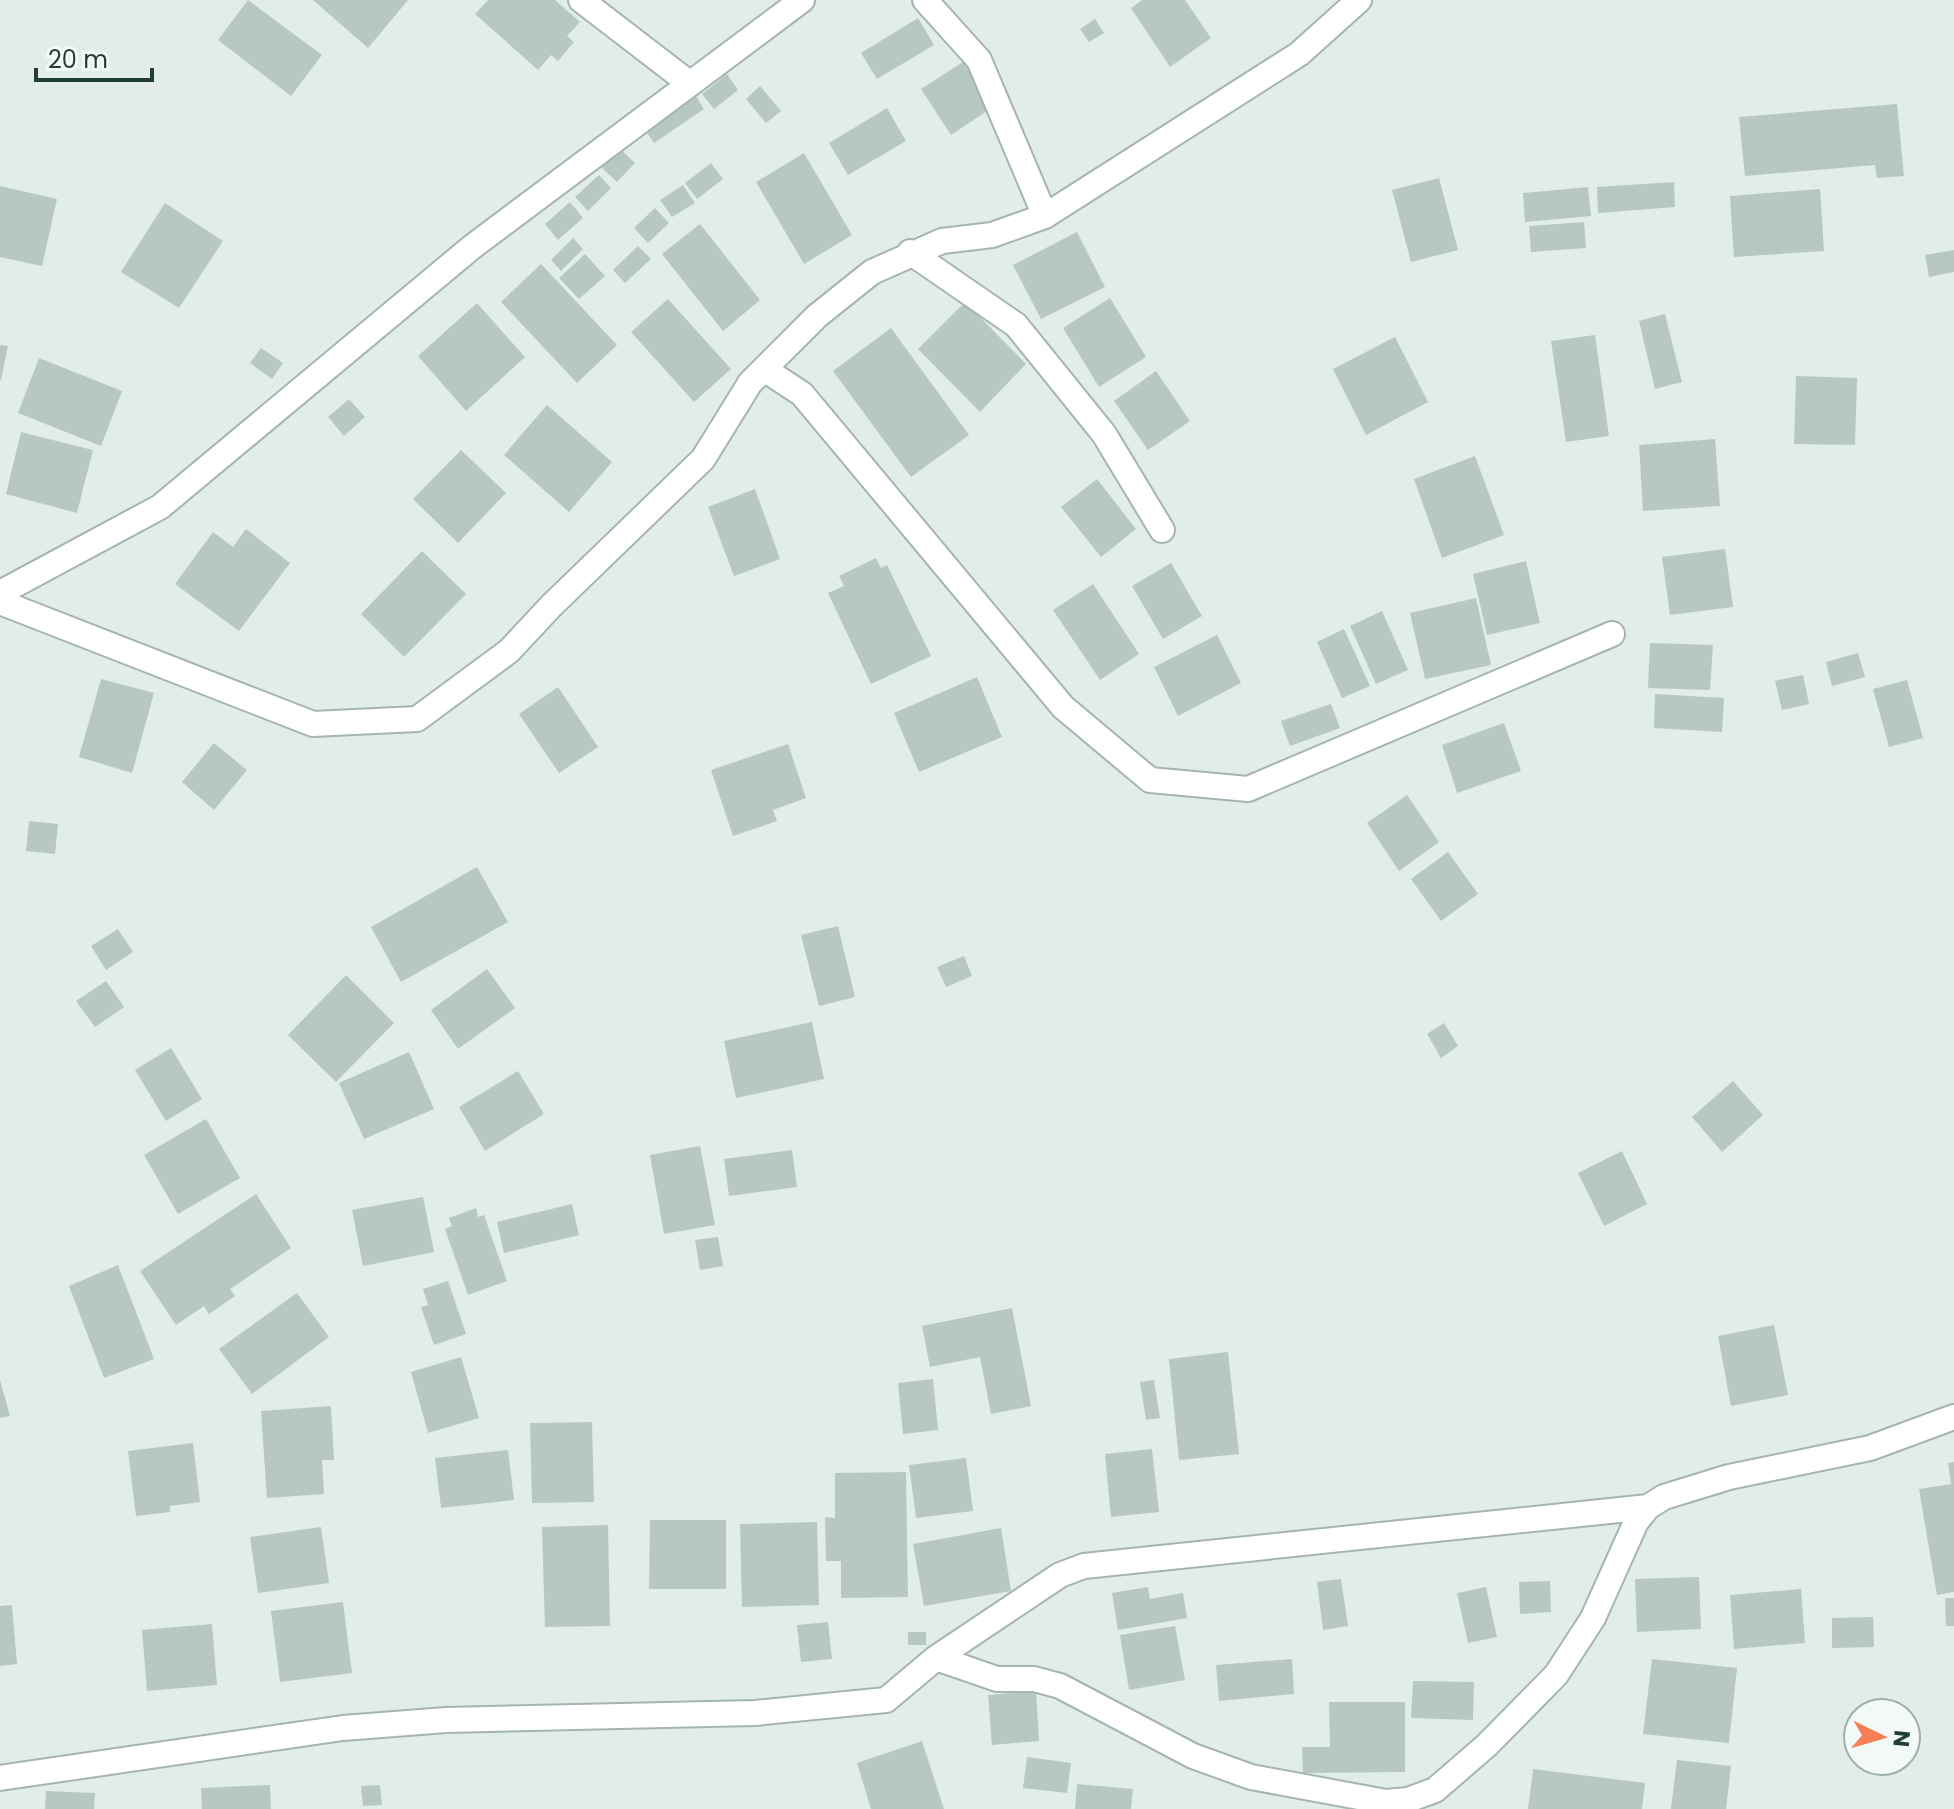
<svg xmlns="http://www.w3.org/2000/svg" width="1954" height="1809" font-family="Poppins,sans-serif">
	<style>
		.building { fill: #b7c8c1 }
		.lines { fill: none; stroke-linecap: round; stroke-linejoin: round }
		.minor-casing { stroke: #a4b5af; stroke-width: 28 }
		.minor { stroke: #fff; stroke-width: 24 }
	</style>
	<rect width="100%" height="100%" fill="#e2ede8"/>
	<path class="building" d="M248,0L322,55L291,96L218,40Z
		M313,0H408L368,48Z
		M488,0H555L580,22L567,36L574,42L558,61L551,55L538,70L475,14Z
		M1142,0H1185L1211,38L1170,67L1131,8Z
		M918,18L934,45L877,79L861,53Z
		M1095,19L1104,33L1089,42L1080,29Z
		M963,62L993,107L951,135L921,89Z
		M727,74L738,90L714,109L702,94Z
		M760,86L781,111L766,123L746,99Z
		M696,96L704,109L654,143L645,130Z
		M1897,104L1904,176L1877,178L1875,165L1745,176L1739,117Z
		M887,108L906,141L848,175L829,143Z
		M619,148L635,163L617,182L601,167Z
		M804,153L852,235L804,264L756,182Z
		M711,163L723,179L697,199L685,183Z
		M599,175L611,188L588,211L575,197Z
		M1439,178L1458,250L1411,262L1392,190Z
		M1674,182L1675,207L1598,213L1597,187Z
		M683,185L695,203L672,217L660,200Z
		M0,186L57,199L42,266L0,257Z
		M1588,187L1591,216L1525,222L1523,193Z
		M1820,189L1824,251L1734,257L1730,196Z
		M570,202L583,218L558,240L545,224Z
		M165,203L223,241L179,308L121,272Z
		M655,208L669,223L648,243L634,228Z
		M1584,222L1586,248L1531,252L1529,226Z
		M700,224L760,300L723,331L662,254Z
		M1077,232L1105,287L1041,319L1013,265Z
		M573,238L583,249L561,271L551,260Z
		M638,246L651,259L625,283L613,270Z
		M1954,250V272L1929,277L1925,255Z
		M585,254L605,276L579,299L559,278Z
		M541,264L617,345L577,383L501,302Z
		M1110,298L1146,357L1099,387L1063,328Z
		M668,299L731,369L694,402L631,332Z
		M965,302L1026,364L980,412L918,349Z
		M477,303L525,357L466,411L418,356Z
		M1665,314L1682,382L1655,389L1639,321Z
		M891,328L969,435L911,477L833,371Z
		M1595,335L1609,436L1566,442L1551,341Z
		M1395,337L1428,402L1366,435L1333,369Z
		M0,345L8,346L1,380H0Z
		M261,348L283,363L272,379L250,363Z
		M39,358L122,391L101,446L18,413Z
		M1156,371L1190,421L1148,450L1114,401Z
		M1796,376L1857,378L1855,445L1794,444Z
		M349,399L365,417L344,436L328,417Z
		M547,405L612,462L569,512L504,455Z
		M21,432L93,450L77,513L6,494Z
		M1715,439L1720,506L1643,511L1639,445Z
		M461,450L506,493L458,543L413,499Z
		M1475,456L1504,535L1442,558L1414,479Z
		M1097,479L1136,529L1101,557L1061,507Z
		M755,489L780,559L734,576L708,507Z
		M246,529L290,563L239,631L175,584L213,532L233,547Z
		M1725,549L1733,607L1670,615L1662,557Z
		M422,551L466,594L404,657L361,614Z
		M876,558L881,568L887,565L931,656L871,684L828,593L844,586L839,576Z
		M1526,561L1540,623L1487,635L1473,574Z
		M1171,563L1202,616L1163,639L1132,586Z
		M1093,584L1139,654L1100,680L1053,610Z
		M1476,598L1491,665L1425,679L1410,613Z
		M1382,611L1408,670L1376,684L1350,626Z
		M1344,629L1370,686L1342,698L1317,642Z
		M1217,635L1241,683L1178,716L1154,667Z
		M1650,643L1713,645L1710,690L1648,688Z
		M1858,653L1865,677L1832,686L1826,662Z
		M1803,675L1809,704L1782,710L1775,681Z
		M977,677L1002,737L919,772L894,713Z
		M101,679L154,693L132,773L79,757Z
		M1907,680L1923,738L1889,747L1873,689Z
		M558,687L598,747L559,773L519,714Z
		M1655,694L1724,698L1722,732L1654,728Z
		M1331,704L1340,728L1290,746L1281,721Z
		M1504,723L1521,771L1457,793L1442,745Z
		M214,743L247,770L214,810L182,782Z
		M788,744L806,798L773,810L777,821L733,836L711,770Z
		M1407,795L1439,842L1399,871L1367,823Z
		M29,821L58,824L55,854L26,851Z
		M1448,852L1478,894L1441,921L1411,879Z
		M477,867L508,922L401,982L371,927Z
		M838,926L855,997L819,1006L801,935Z
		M118,929L133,952L106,970L91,946Z
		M964,956L972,976L946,987L937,967Z
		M487,969L515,1008L458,1049L431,1010Z
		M346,975L394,1023L336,1082L288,1035Z
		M106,981L124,1007L95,1027L76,1001Z
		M812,1022L824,1079L736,1098L724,1041Z
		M1444,1023L1458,1046L1441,1058L1427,1034Z
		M171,1048L202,1099L166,1121L135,1070Z
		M409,1052L434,1109L364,1139L339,1083Z
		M518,1071L544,1114L485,1151L459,1107Z
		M1733,1081L1763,1115L1722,1152L1692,1117Z
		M206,1119L240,1178L178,1214L144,1155Z
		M700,1146L715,1225L664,1234L650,1155Z
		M792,1150L797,1187L729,1196L724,1159Z
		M1622,1151L1647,1204L1604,1226L1578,1173Z
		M256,1194L291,1248L230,1289L235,1296L209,1314L204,1306L176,1325L140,1271Z
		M423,1197L434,1252L363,1266L352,1210Z
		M572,1204L579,1235L504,1253L497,1222Z
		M476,1208L478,1217L484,1215L507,1281L468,1295L445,1229L452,1226L449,1218Z
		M718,1237L723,1266L700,1270L695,1240Z
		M118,1265L154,1359L104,1378L69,1286Z
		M448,1281L466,1334L434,1345L421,1307L428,1305L423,1289Z
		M297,1293L329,1337L252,1394L219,1349Z
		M1012,1308L1031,1406L991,1414L980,1357L930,1367L922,1326Z
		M1774,1325L1788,1395L1731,1406L1718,1336Z
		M1228,1352L1239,1454L1179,1460L1169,1359Z
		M461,1357L479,1418L428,1433L411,1372Z
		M933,1379L938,1430L903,1434L898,1383Z
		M0,1380L10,1416L0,1418Z
		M1154,1380L1160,1418L1146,1420L1140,1382Z
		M331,1406L334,1460H322L324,1494L267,1498L261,1411Z
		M592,1422L594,1502L532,1503L530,1423Z
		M193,1443L200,1502L170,1506V1512L136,1516L128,1451Z
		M1152,1449L1159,1512L1111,1517L1105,1454Z
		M508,1450L514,1500L441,1508L435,1458Z
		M966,1458L973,1511L916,1518L909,1465Z
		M1954,1462V1592L1937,1595L1919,1489L1951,1484L1948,1463Z
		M906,1472L908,1597L841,1598V1561H826L825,1517L835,1518V1473Z
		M650,1520H726V1589H649Z
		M817,1522L819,1605L742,1607L740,1524Z
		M608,1525L610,1626L545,1627L542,1527Z
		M321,1527L329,1583L258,1593L250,1537Z
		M1001,1528L1011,1591L924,1606L913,1544Z
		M1699,1577L1701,1629L1637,1632L1635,1579Z
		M1341,1579L1348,1626L1323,1630L1317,1582Z
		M1550,1581L1551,1612L1520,1614L1519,1582Z
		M1148,1587L1150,1599L1183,1593L1187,1618L1118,1630L1112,1593Z
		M1486,1587L1497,1637L1468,1643L1457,1593Z
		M1801,1589L1805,1643L1734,1649L1730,1595Z
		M1945,1598H1954V1626H1946Z
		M343,1602L352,1673L280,1682L271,1611Z
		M12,1605L17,1664L0,1666V1606Z
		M1873,1617L1874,1647L1832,1648V1618Z
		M828,1622L832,1659L801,1662L797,1625Z
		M212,1624L217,1685L147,1691L142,1630Z
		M1175,1626L1185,1680L1129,1690L1120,1635Z
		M908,1632H926V1645H908Z
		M1292,1659L1294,1694L1219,1701L1216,1665Z
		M1652,1659L1737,1668L1729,1743L1643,1734Z
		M1413,1681L1474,1682L1473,1720L1411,1718Z
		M1036,1691L1039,1741L992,1745L988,1695Z
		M1329,1702H1405V1772L1303,1773L1302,1747H1330Z
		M922,1741L944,1809H871L857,1763Z
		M1027,1757L1071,1763L1067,1793L1023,1788Z
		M1677,1760L1731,1766L1726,1809H1671Z
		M1533,1769L1645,1783L1642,1809H1528Z
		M1077,1784L1133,1789L1131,1809H1075Z
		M270,1785L271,1809H202L201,1788Z
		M380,1785L382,1805L363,1806L361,1786Z
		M46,1791L95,1793L94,1809H45Z"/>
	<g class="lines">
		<defs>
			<path id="minor" d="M581,0L689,83
				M925,0L979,60L1045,216
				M910,252L1016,325L1104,434L1162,530
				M764,369L802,394L1063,707L1150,780L1248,789L1612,634
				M0,593L160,507L472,247L802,0
				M0,602L313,724L417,719L509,651L551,606L703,459L750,383L817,316L872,272L942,241L992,235L1045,216L1299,54L1359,0
				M936,1658L1060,1575L1084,1566L1648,1507
				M0,1778L343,1728L446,1720L755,1713L886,1700L936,1658L997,1679H1034L1060,1686L1193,1756L1251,1777L1386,1802L1408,1800L1435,1790L1487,1745L1556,1675L1593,1618L1636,1522L1648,1507L1664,1497L1729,1477L1870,1448L1954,1417"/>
		</defs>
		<use href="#minor" class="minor-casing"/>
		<use href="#minor" class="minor"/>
	</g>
	<g transform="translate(1882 1737) rotate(95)"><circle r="38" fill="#f3f9f6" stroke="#9fafaa" stroke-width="2"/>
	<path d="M0-6L14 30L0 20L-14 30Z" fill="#f77f56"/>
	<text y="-12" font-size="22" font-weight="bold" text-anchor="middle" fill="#213f37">N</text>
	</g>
	<path d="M36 68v12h116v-12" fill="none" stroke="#213f37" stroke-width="4"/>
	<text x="48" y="68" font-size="24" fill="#213f37" stroke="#f3f9f6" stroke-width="6" paint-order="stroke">20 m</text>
</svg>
